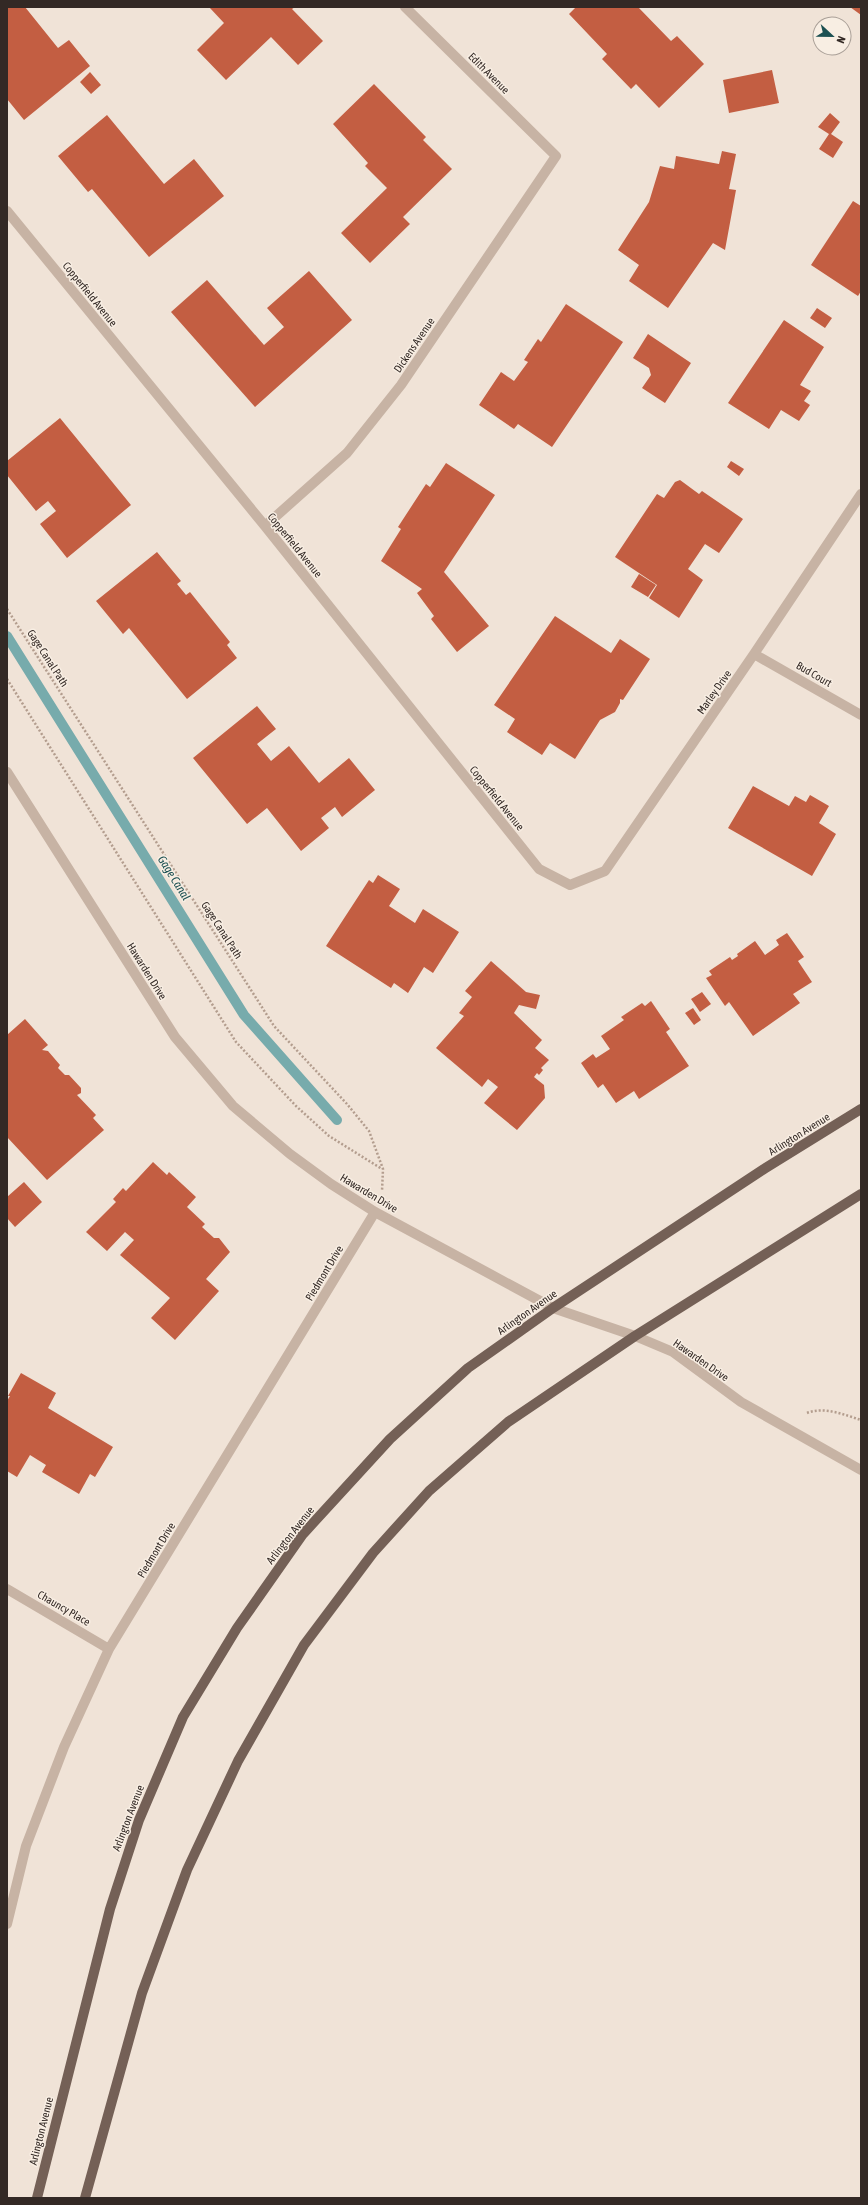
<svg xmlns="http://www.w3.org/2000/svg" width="868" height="2205" font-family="'Asap Condensed',sans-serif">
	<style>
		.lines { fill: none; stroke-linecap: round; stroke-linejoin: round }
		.stream { stroke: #77abac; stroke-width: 10 }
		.building { fill: #c35e42 }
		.path { stroke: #b39d8e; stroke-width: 2.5; stroke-dasharray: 2 2; stroke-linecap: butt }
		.street { stroke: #c7b3a4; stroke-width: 10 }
		.primary { stroke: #746056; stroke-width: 10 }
		.labels { text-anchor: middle; stroke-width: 3; stroke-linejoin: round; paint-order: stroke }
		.street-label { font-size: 11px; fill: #332925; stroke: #f8eee3 }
		.water-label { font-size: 12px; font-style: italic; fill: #1c5052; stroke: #f8eee3 }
	</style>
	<rect width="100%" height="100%" fill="#f0e3d7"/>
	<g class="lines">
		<path class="stream" d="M7,636L244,1015L337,1120"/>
	</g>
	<path class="building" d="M7,7H25L58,48L69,40L90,66L24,120L7,99Z
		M209,7H295L292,9L323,41L298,65L271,37L226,80L197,50L224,23Z
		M576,7H638L671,41L677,36L704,64L659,108L636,84L631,89L602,59L607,54L569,14Z
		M850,7H861V15Z
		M772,70L779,103L729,113L723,80Z
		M90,72L101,85L91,94L80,82Z
		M374,84L426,137L423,140L452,169L403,217L410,224L370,263L341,233L387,188L365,166L368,163L333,124Z
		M830,113L840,122L831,134L843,142L833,158L819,149L829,134L818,127Z
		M107,115L164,184L194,159L224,196L149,257L92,189L88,192L58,156Z
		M722,151L736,154L729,189L736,190L725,250L713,243L668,308L629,281L639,265L618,250L649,202L660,166L674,169L676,156L719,164Z
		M853,201L861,206V291L858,296L811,265Z
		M309,271L352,320L255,407L171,312L207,280L264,345L284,327L267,308Z
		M566,304L623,342L552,447L518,424L514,429L479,405L501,372L514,381L528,362L524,360L538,339L541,342Z
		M817,308L832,318L825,328L810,318Z
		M784,320L824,347L800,385L811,391L804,401L810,405L799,421L781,410L769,429L728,403Z
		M648,334L691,363L665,403L642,388L651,375L649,368L633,358Z
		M60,418L131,505L67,558L40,524L56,511L48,501L36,511L7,475V461Z
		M731,461L744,469L739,476L727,467Z
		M446,463L495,495L444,572L489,626L457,652L431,619L434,616L417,593L422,589L381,561L401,529L398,527L426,484L430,487Z
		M680,480L699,494L702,491L743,519L719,553L705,544L688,569L703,580L679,618L649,598L657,585L615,557L657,494L664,498L675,482Z
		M157,552L181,581L177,584L186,595L190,592L230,642L227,645L237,658L187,699L129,628L123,634L96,601Z
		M639,574L656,585L648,597L631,587Z
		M555,616L611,653L620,639L650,659L623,700L620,699V703L615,712L600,720L575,759L550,743L542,755L507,732L515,719L494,705Z
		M257,706L276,729L257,744L271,761L289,746L319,783L349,758L375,790L342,817L335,807L321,818L329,828L301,851L267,808L247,824L193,758Z
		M753,786L789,806L795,796L806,802L810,795L829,806L819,823L836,834L812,876L728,828Z
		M378,875L400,889L389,906L415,923L423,909L459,932L433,973L424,967L408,993L394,983L391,988L326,946L369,880L373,883Z
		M787,933L804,957L798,961L812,982L793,994L800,1003L753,1036L729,1002L725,1006L706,978L712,975L709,971L730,957L732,960L738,956L737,954L755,941L765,955L779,945L776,940Z
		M491,961L526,992L540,995L536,1009L519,1005L514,1013L542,1040L535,1048L549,1060L541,1068L543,1070L539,1075L537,1073L534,1077L544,1085L545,1098L517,1130L484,1103L498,1087L488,1079L482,1087L436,1048L464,1016L459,1013L472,997L465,991Z
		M702,992L711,1004L700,1012L691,999Z
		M651,1001L670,1029L666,1032L689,1066L639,1099L634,1091L616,1103L603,1084L598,1088L581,1063L593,1054L596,1058L610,1049L601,1036L624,1020L621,1017L642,1003L645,1006Z
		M693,1008L701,1020L694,1025L685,1013Z
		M25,1019L48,1045L42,1050L48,1051L60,1065L58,1068L65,1075H69L81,1088V1093L77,1095L96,1115L93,1118L104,1130L47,1180L7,1137V1035Z
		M153,1162L167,1175L169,1172L196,1197L187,1207L205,1224L202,1227L214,1238H219L230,1252L206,1279L219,1291L175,1340L151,1318L170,1298L120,1255L134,1240L125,1232L107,1251L86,1232L116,1202L113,1199L123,1188L126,1191Z
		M24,1182L42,1202L15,1227L7,1218V1197Z
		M21,1373L56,1393L48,1408L113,1447L95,1477L90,1474L79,1494L42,1472L46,1465L30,1455L17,1477L7,1471V1401L10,1396H8Z"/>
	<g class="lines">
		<path class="path" d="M7,609L274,1026L347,1104L369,1131L383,1169L382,1191
			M7,679L236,1042L296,1106L329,1136L382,1169
			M807,1413C824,1406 845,1415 861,1420"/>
		<path class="street" d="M7,211L265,526L539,869L570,885L605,871L754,654L861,494
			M265,526L347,453L401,385L556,156L405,7
			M754,654L861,715
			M7,772L175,1037L233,1106L290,1154L331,1184L375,1212L553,1308L635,1336L673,1352L741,1402L861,1470
			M7,1589L109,1649
			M7,1924L26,1846L64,1747L109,1649L375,1212"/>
		<path class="primary" d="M37,2198L110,1909L139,1820L183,1717L237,1628L303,1534L390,1439L468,1368L553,1308L764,1169L861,1109
			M85,2198L142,1993L187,1870L238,1761L304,1645L373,1553L429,1491L508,1422L635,1336L861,1194"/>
	</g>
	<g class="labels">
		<g class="street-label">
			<text transform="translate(489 73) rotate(45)" y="4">Edith Avenue</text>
			<text transform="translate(90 294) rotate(51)" y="4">Copperfield Avenue</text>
			<text transform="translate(414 345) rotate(-56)" y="4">Dickens Avenue</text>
			<text transform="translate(295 545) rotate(51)" y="4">Copperfield Avenue</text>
			<text transform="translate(48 658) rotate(57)" y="4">Gage Canal Path</text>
			<text transform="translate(814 674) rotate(30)" y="4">Bud Court</text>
			<text transform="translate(714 692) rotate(-55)" y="4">Marley Drive</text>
			<text transform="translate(497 798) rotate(51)" y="4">Copperfield Avenue</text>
			<text transform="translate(222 930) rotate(57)" y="4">Gage Canal Path</text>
			<text transform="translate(147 971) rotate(58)" y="4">Hawarden Drive</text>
			<text transform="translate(799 1134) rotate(-32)" y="4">Arlington Avenue</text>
			<text transform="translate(369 1193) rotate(31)" y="4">Hawarden Drive</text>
			<text transform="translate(324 1273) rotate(-59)" y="4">Piedmont Drive</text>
			<text transform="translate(527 1312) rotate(-35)" y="4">Arlington Avenue</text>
			<text transform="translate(701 1360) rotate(35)" y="4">Hawarden Drive</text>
			<text transform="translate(290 1535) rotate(-52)" y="4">Arlington Avenue</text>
			<text transform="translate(156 1550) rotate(-59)" y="4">Piedmont Drive</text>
			<text transform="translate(64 1608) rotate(30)" y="4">Chauncy Place</text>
			<text transform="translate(128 1818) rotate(-69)" y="4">Arlington Avenue</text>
			<text transform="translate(41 2131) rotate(-76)" y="4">Arlington Avenue</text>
		</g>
		<g class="water-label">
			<text transform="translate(174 878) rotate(58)" y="4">Gage Canal</text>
		</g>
	</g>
	<rect width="868" height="2205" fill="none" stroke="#332925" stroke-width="16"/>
	<g transform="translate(832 36) rotate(112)"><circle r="19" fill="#f8eee3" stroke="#a99f97"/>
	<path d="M0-3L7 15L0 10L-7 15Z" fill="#1c5052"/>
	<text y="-6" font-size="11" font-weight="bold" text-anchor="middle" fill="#332925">N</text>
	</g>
</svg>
